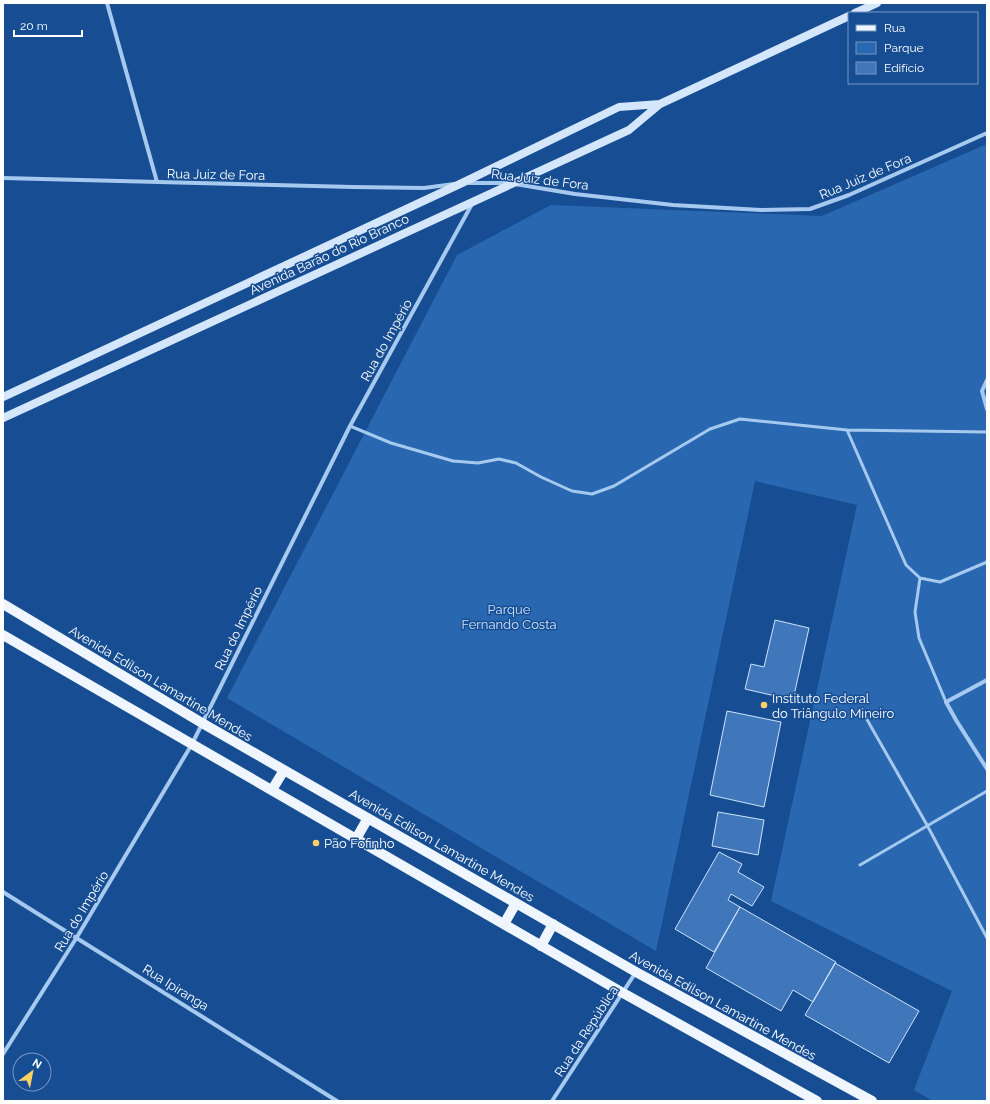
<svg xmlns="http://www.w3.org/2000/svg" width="990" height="1104" font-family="Raleway,sans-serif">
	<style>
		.green { fill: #2968b1 }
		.building { fill: #3f77ba; stroke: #cde3fb }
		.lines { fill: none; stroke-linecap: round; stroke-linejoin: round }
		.lane { stroke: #a6c9f0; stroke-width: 3 }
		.street { stroke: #a6c9f0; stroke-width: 4 }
		.secondary { stroke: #d4e6fb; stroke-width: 8 }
		.primary { stroke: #eff6ff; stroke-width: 10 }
		.poi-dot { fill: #ffd165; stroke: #174e93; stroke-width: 1.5 }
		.labels { text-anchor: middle; stroke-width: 3; stroke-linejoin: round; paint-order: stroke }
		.street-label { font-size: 13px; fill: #fff; stroke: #174e93 }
		.park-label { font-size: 13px; fill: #cde3fb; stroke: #174e93 }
		.poi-label { font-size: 13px; fill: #fff; stroke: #174e93; text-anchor: start }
	</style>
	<rect width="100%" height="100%" fill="#174e93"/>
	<path class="green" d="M987,144V1101H933L914,1090L952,991L771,901L857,505L755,481L656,951L227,698L457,255L551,205L822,216Z"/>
	<path class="building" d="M775,620L809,628L793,700L745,689L751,664L764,667Z
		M727,711L781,722L764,807L710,795Z
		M718,812L764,820L758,855L712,846Z
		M719,852L742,864L738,872L764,887L752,906L731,894L728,900L740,907L714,952L675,929Z
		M740,907L836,962L813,1002L793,990L781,1011L706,968Z
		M835,963L919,1011L889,1063L805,1015Z"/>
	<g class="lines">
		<path class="lane" d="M350,426L391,443L453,461L478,463L499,459L516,463L541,477L572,491L592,494L614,486L710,429L740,419L847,430L987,432
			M847,430L906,565L920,578L940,582L987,562
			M920,578L915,612L919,638L946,702
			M861,709L927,825L987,938
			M860,865L987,791"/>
		<path class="street" d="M107,3L157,182
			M3,178L353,187L424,188L454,184
			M469,183H508
			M515,184L575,194L673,205L761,210L810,209L849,195L987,133
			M987,380L982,391L987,409
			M987,680L946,702L956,720L987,769
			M3,892L337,1101
			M3,1054L77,937L192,744L350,426L472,204
			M552,1101L636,972"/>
		<path class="secondary" d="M855,13L877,3
			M3,397L462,183L619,107L660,104
			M3,418L629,130L660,104L849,16"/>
		<path class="primary" d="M3,604L202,723L636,972L872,1101
			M3,635L623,993L817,1101
			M272,790L284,770
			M356,839L368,818
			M504,924L516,903
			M541,946L553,924"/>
	</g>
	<g class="poi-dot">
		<circle cx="764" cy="705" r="4"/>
		<circle cx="316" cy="843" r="4"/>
	</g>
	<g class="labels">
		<g class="street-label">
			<text transform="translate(216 174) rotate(1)" y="5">Rua Juiz de Fora</text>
			<text transform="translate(865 176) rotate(-23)" y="5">Rua Juiz de Fora</text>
			<text transform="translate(540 179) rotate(7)" y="5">Rua Juiz de Fora</text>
			<text transform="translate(329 254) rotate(-25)" y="5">Avenida Barão do Rio Branco</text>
			<text transform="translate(386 340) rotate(-61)" y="5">Rua do Império</text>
			<text transform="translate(238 628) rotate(-64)" y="5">Rua do Império</text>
			<text transform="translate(161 683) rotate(31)" y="5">Avenida Edílson Lamartine Mendes</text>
			<text transform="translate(442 845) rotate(30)" y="5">Avenida Edílson Lamartine Mendes</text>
			<text transform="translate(81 911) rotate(-59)" y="5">Rua do Império</text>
			<text transform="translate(176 987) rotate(32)" y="5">Rua Ipiranga</text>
			<text transform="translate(723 1005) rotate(29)" y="5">Avenida Edílson Lamartine Mendes</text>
			<text transform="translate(586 1031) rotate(-57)" y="5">Rua da República</text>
		</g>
		<g class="park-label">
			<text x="509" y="614">Parque<tspan x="509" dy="15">Fernando Costa</tspan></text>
		</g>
		<g class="poi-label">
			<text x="772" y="703">Instituto Federal<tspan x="772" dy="15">do Triângulo Mineiro</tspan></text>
			<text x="324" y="848">Pão Fofinho</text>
		</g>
	</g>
	<rect width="990" height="1104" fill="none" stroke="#ffffff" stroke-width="8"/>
	<rect x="848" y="12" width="130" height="72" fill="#174e93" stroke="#7495be"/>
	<rect x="856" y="25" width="20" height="6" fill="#eff6ff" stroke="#7495be"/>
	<text x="884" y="32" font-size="12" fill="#ffffff">Rua</text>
	<rect x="856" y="42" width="20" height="12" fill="#2968b1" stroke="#7495be"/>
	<text x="884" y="52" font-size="12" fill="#ffffff">Parque</text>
	<rect x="856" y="62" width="20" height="12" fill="#3f77ba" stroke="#7495be"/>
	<text x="884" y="72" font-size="12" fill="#ffffff">Edifício</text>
	<g transform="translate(32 1072) rotate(32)"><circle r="19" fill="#174e93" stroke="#7495be"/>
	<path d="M0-3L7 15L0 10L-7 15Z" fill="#ffd165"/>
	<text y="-6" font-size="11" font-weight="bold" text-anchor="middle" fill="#ffffff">N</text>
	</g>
	<path d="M14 30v6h68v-6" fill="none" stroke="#ffffff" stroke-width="2"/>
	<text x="20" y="30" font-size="12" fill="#ffffff" stroke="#174e93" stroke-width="3" paint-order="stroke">20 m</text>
</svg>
